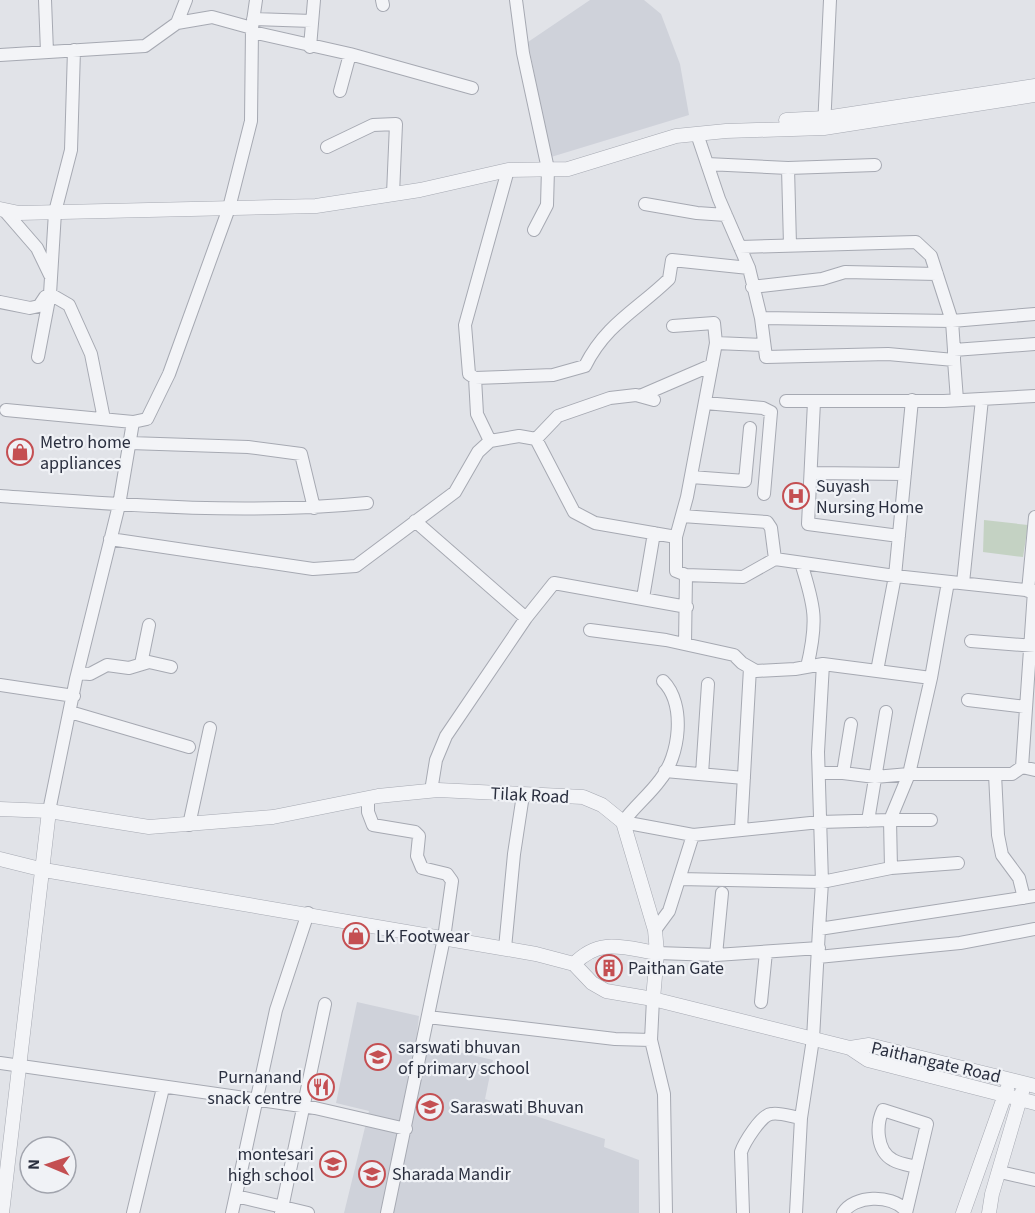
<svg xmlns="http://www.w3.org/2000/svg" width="1035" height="1213" font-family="'Source Sans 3',sans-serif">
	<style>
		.built { fill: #cfd2da }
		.green { fill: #c4d2c3 }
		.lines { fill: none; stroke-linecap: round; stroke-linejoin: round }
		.minor-casing { stroke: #a6a9b2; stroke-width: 14 }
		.tertiary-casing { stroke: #a6a9b2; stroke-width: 15 }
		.minor { stroke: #f3f4f7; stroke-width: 12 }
		.tertiary { stroke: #f3f4f7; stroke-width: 14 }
		.labels { text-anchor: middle; stroke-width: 4.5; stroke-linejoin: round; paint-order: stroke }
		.poi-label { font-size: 18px; fill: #2a2f3f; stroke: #f0f2f6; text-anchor: start }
		.street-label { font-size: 18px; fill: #2a2f3f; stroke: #f0f2f6 }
	</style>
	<rect width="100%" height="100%" fill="#e1e3e8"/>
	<path class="built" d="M590,0H644L661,14L680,64L689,115L551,157L528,42Z
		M357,1002L419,1016L416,1042L493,1060L485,1099L605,1139L604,1147L639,1160V1213H344L369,1111L336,1103Z"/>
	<path class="green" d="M984,520L1028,525L1023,557L983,552Z"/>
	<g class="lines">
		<defs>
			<path id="minor" d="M45,0L47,52
				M382,0L383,5
				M516,0L523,53L548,169L547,205L534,230
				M253,19L312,21
				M177,23L186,0
				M252,32L350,54L472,88
				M310,47L314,0
				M0,55L145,46L177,23L212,17L252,28
				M340,91L350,54
				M824,127L830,0
				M697,134L719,199L749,268L761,318L766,357L888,354L954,360V350L1035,344
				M327,147L373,125L396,124L393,194
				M707,164L788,168L875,165
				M788,168L790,245
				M508,170L465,325L469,374L475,378L553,375L585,366C606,324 637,310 669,279L672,260L749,268
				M645,204L697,213L726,215
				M4,210L37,248L50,275
				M740,247L916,242L931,256L952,321L954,350
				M752,287L822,279L845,272L937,274
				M0,302L30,308L39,306L45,297L50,294L69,305L91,354L104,419
				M761,318L952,321L1035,314
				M673,326L714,323L716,343
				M38,357L50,294L55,212L71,150L74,50
				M954,360L957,400
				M475,378L477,414L490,441
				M640,396L712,365
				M786,401H944L1035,396
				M814,402L808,524L899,536
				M705,403L763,408L771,412L764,494
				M6,410L133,422
				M536,439L558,416L610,398L636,395L654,400
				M130,443L248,447L301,454L314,508
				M811,473L905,474
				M691,477L745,481L750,428
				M0,496C123,505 244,515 367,503
				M682,516L767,522L771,528L775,559
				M415,521L526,618
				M676,537L687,497L716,343L763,345
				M110,539L313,569L356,566L455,492L478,452L490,441L519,436L536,439L574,512L595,523L676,537V571L686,575L743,577L775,559L895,576L1035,591
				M801,563C815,607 818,621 807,667
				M963,583L982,399
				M1028,591L1035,517
				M643,598L654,533
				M590,630L666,640L734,655L742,663L756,671L795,669L823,664L931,678
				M971,641L1035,646
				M685,644L686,575
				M141,664L149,625
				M877,671L895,576L912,400
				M78,673L90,674L107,665L129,668L149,662L171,667
				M663,681C686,704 680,756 660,780C649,795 635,806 623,822L693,835L820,822L890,820L909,774L931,678L948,582
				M0,685L74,696
				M968,700L1026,707
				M70,712L189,747
				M1022,767L1034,591
				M665,771L744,778
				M819,773H843L851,724
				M843,773L875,777L909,774H1012L1022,767L1035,770
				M702,774L708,684
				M995,774L998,835L1002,855L1019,878L1024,898
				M431,791L436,760L446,736L526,618L554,583L687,607
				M368,798V812L373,825L415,832L419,836L417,856L422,868L447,874L452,881L444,938L387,1213
				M49,811L76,679L119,505L133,422L147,419L169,374L229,208L251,121L252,28L256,0
				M868,821L886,712
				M189,825L210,728
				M741,829L750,668
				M891,868L890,820H931
				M679,879L822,882L891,868L958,863
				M819,929L1035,896
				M655,930L669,911L693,835
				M505,948L514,854L523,795
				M657,953L716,955L819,948
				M716,955L722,893
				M818,957L960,943L1035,929
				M653,999L651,1040L664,1094L666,1213
				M761,1002L766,952
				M428,1017L615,1039L651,1040
				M0,1063L315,1108L406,1129
				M1000,1172L1035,1180
				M236,1196L308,1213
				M133,1213L163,1088
				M232,1213L276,1010L308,913
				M281,1213L325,1004
				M743,1213L741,1152C744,1143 761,1115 771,1114C780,1112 792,1117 801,1118
				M796,1213L801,1118L813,1039L819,929L822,882L818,752L823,664
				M843,1213C854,1195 891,1194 905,1210
				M906,1213L927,1124L883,1110C876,1124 876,1151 893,1160C900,1164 909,1165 917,1167"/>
			<path id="tertiary" d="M786,120L825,118L1035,86
				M0,209L19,213L316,206L420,190L508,170L568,169L676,136L726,131L824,128L1035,95
				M0,809L49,811L149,827L273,817L378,796L438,790L583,797L602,805L623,822L655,930L657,953L653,999
				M0,859L44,870L536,954L574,964L592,983L606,991L653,999L850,1048L868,1060L1035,1103
				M574,964C600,937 624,948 657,953
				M850,1048L869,1045L1035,1086
				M2,1213L49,811
				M963,1213L1007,1089
				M989,1213L992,1194L1022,1092"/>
		</defs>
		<use href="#minor" class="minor-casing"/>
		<use href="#tertiary" class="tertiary-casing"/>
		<use href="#minor" class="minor"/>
		<use href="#tertiary" class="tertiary"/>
	</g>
	<defs>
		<symbol id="shop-ring" viewBox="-11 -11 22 22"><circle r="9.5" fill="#f0f2f6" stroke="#c44f52" stroke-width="1.5"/><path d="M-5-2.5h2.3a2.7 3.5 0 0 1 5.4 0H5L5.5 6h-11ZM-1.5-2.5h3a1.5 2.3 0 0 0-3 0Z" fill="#c44f52"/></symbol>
		<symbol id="hospital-ring" viewBox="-11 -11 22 22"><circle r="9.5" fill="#f0f2f6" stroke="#c44f52" stroke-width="1.5"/><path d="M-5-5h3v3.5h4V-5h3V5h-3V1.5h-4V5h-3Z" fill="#c44f52"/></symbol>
		<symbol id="building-ring" viewBox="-11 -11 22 22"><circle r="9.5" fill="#f0f2f6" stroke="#c44f52" stroke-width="1.5"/><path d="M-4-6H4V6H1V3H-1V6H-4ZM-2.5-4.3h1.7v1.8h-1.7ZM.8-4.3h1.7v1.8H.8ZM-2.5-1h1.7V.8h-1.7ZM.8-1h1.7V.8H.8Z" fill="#c44f52"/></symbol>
		<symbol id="school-ring" viewBox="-11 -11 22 22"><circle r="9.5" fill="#f0f2f6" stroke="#c44f52" stroke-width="1.5"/><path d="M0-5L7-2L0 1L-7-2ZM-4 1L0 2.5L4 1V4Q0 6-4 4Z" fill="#c44f52"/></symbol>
		<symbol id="restaurant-ring" viewBox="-11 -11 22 22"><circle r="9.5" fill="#f0f2f6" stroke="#c44f52" stroke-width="1.5"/><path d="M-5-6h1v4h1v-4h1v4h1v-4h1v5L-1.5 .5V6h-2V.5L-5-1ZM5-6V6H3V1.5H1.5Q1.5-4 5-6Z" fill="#c44f52"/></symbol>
	</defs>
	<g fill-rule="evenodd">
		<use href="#shop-ring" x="5" y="437" width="30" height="30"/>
		<use href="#hospital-ring" x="781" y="481" width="30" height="30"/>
		<use href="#shop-ring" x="341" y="921" width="30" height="30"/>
		<use href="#building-ring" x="594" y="953" width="30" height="30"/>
		<use href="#school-ring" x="363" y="1042" width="30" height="30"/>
		<use href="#restaurant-ring" x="306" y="1072" width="30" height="30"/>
		<use href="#school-ring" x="415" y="1092" width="30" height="30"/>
		<use href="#school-ring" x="318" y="1149" width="30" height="30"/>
		<use href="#school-ring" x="357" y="1159" width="30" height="30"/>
	</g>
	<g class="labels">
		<g class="poi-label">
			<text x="40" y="448">Metro home<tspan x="40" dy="21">appliances</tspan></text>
			<text x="816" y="492">Suyash<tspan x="816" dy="21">Nursing Home</tspan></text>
			<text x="376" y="942">LK Footwear</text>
			<text x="628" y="974">Paithan Gate</text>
			<text x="398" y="1053">sarswati bhuvan<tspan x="398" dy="21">of primary school</tspan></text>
			<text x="302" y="1083" text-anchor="end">Purnanand<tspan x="302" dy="21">snack centre</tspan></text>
			<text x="450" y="1113">Saraswati Bhuvan</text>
			<text x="314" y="1160" text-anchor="end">montesari<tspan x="314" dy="21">high school</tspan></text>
			<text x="392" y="1180">Sharada Mandir</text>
		</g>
		<g class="street-label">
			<text transform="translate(530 795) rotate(3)" y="6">Tilak Road</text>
			<text transform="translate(936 1062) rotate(13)" y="6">Paithangate Road</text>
		</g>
	</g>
	<g transform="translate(48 1165) rotate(272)"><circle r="28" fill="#f0f2f6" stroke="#a1a4ad" stroke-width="1.5"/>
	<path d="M0-4.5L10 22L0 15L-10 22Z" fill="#c44f52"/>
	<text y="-9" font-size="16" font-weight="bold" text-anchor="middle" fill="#2a2f3f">N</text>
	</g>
</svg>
